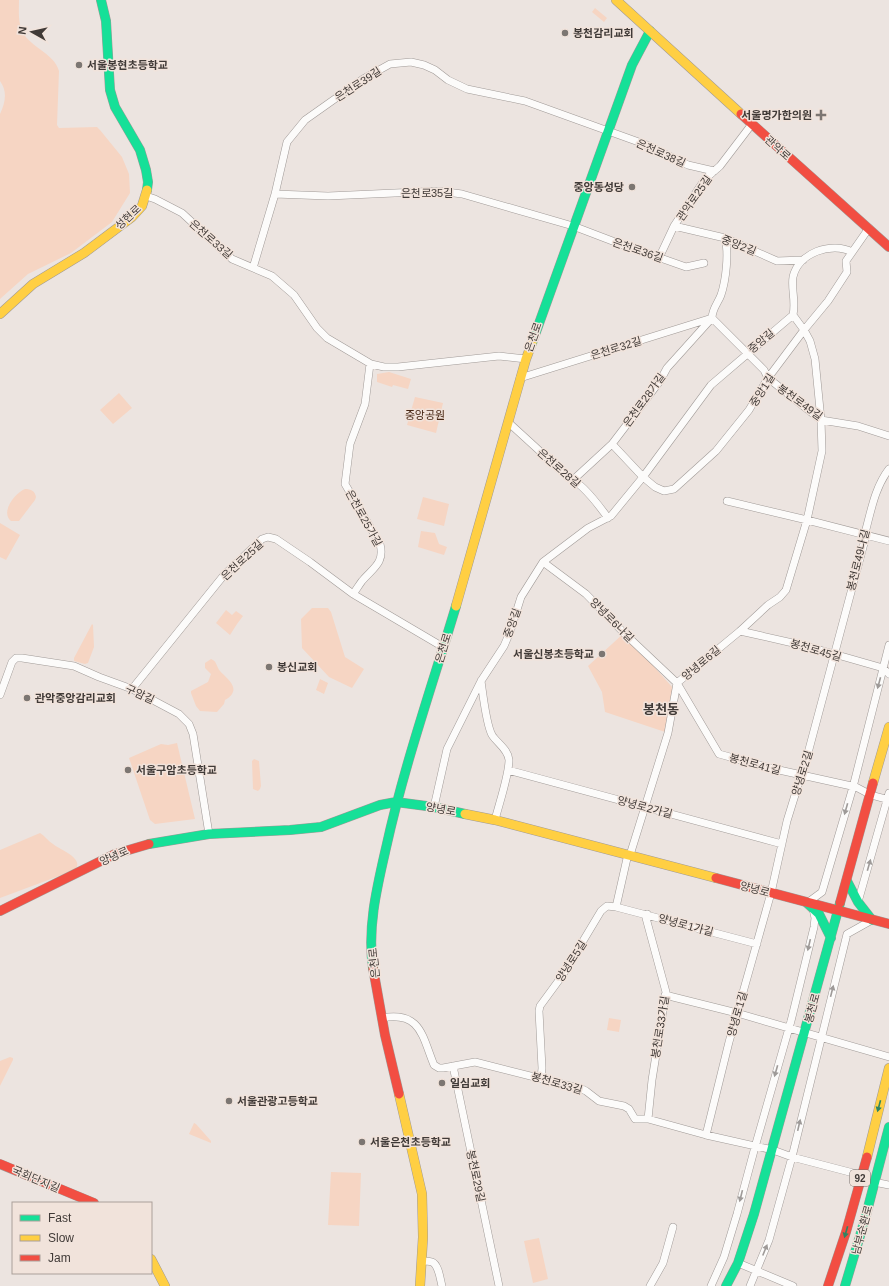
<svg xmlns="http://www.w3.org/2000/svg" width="889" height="1286" font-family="Helvetica,'Noto Sans KR',sans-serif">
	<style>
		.green { fill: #f6d5c3 }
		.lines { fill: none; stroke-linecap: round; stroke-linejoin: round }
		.street-casing { stroke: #a09a97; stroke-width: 8 }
		.fast-casing { stroke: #a09a97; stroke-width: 10 }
		.slow-casing { stroke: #a09a97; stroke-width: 10 }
		.jam-casing { stroke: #a09a97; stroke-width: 10 }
		.street { stroke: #fcfbfa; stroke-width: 7 }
		.fast { stroke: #16e098; stroke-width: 9 }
		.slow { stroke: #ffcf43; stroke-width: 9 }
		.jam { stroke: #f24e42; stroke-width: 9 }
		.oneway { fill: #9e9a98 }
		.oneway2 { fill: #2d8563 }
		.poi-dot { fill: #7c7672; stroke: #f1e3db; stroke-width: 1.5 }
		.labels { text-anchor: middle; stroke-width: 3; stroke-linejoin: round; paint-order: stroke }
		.shield { fill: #f1e3db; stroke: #756d68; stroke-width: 1 }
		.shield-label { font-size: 10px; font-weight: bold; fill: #403a37 }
		.poi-label { font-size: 11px; font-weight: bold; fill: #403a37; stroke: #f1e3db; text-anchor: start }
		.street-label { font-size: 11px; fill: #403a37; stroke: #f1e3db }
		.park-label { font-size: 11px; fill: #472613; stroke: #f1e3db }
		.quarter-label { font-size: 13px; font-weight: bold; fill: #403a37; stroke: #f1e3db }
	</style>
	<rect width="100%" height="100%" fill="#ece4e0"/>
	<path class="green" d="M0,0H19C19,9 18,19 21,28C27,47 54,52 59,71L57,125L59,128L97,127L100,130L122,157L129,174L130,193L112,222L71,253L28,274L0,299V114C5,103 8,92 0,81Z
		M595,8L607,18L604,22L592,12Z
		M389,372L411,379L408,389L393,385L392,387L377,382V374Z
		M119,393L132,408L113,424L100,410Z
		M415,397L443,403L436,433L407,425Z
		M25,489C31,489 35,491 36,497L35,500L19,521H11C0,512 15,493 25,489Z
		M423,497L449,504L444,526L417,519Z
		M0,523L20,535L6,560L0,557Z
		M421,531L435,533L439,544L447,547L444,555L418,547Z
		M312,608H328L331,612L345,657L364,669L352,688L329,677L302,648L301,619Z
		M226,610L232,615L236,611L243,616L237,624L230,635L216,623Z
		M92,624L93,625L94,647L88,663L85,664L74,661V658Z
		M624,633L673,688L668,733L605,712L602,692L588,666Z
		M211,659C217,661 216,666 220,671C224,676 238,685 232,694C231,696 227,699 225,700L224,704L217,712L200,711L196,706L191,693V691L208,682L211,674L205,668V663Z
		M320,679L328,683L324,694L316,690Z
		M177,743L195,819L155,824L150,820L129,758L161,744L168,745Z
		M254,759L259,761L261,786L260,789L258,791L253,789L252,761Z
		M40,833C45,836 48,841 53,844C60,850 85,858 75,870L0,898V850Z
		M609,1018L621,1020L619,1032L607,1030Z
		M10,1057L13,1058V1060L0,1086V1061Z
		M194,1123L196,1124L211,1141V1143L189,1134Z
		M331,1172L361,1173L359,1226L328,1225Z
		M539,1238L548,1279L533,1283L524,1241Z"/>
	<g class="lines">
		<defs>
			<path id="street" d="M275,194L328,196L439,191L462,194L573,226L615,242L686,267L704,263
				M146,196L155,199L182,213L232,259L272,276L294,295L317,328L327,338L371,364L384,367H398L499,356L526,359
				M674,226L725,238L777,261L803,260
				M659,258L674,226L705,179L720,166L752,124
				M253,268L275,194L287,142L305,120L363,79L390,64L411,62L424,65L435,70L448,80L467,89L525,101L647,145L688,165L714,171
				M520,378L712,318L764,370L768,378L821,420L858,426L889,436
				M508,422L567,476C582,483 598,504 608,518
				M612,444L643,477L655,487L664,491L674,489L716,451L749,410L768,378L804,330L828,301L847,272L846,261L869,228
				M574,479L612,444L660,381L667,368L712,318C712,309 718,303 721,295C726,280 729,253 725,238
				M727,501L807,520L889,541
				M543,562L586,594L624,633L677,683L719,754L770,768L856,787L871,795L889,800
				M353,594C356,590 359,585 362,581C373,568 385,563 380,544L345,484L350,444L365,404L370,364
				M740,631L806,646L883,668L889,674
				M481,681C483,694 486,724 492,735C497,743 508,749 509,760C509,775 499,804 495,820
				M132,689L224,575L262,539L268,537L276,539L310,562L353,594L443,647
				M0,695L12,662L16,658H22L74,666L99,677L132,689L179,714L189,724L193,734L209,834
				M508,770L782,844
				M434,807L447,749L481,681L504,646L510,632L521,597L543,562L588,528L611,516L643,477L711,385L793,315C796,301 791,289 793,277C798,253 832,241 852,252
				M630,855L668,733L677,683L740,631L768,605L780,597L786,590L807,520L822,451L821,420L815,359L810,341L804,330L793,315
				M858,902L889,793
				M807,903L822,892L853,787L889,645
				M616,907L757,944
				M647,914L646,918L666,992L652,1080L648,1119
				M665,995L737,1013L889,1057
				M382,1018C421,1011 422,1036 434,1065L439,1068H443L475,1062L582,1089L586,1091L599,1101L624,1106L629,1109L635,1119H648L706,1135L773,1150L792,1157L861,1175
				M453,1066L499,1286
				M541,1079L542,1068L539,1011L540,1006L562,976L601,911L607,906L616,907L628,854
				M706,1135L729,1042L771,893L787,821L808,753L866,536L865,533C871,511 875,487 889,469
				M874,1182L889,1185
				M422,1261C425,1261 429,1261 432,1262C439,1265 440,1279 442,1286
				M738,1263L793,1286
				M650,1286L663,1263L673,1227
				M711,1286L724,1257L737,1214L755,1147L791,1021L814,927L815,918L813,909
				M750,1286L769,1240L792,1157L847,934L872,920"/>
			<path id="fast" d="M101,0L106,21L110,90L115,107L140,150L146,170L148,182L147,190
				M532,343L632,65L650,31
				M149,844L209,834L290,830L321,827L380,805L396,802L434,807L465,814
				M847,881L858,902L872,920
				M807,903L819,914L831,938
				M373,968C367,928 377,887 386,848C404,766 432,686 456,606
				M726,1286L738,1263L754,1214L840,903
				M845,1286L865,1219L889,1127"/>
			<path id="slow" d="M616,0L741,114
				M0,314L33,284L84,253L132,217L142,206L147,190
				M456,606L526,359L532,343
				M873,783L889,727
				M465,814L495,820L716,878
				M399,1094L422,1194L423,1237L420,1286
				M867,1157L889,1068
				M151,1259L165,1286"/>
			<path id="jam" d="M741,114L889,247
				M716,878L889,924
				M840,903L873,783
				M0,911L115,854L149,844
				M373,968L385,1035L399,1094
				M0,1164L94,1203
				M828,1286L846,1232L867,1157"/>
		</defs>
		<use href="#street" class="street-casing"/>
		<use href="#fast" class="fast-casing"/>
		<use href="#slow" class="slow-casing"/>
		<use href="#jam" class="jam-casing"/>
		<use href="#street" class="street"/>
		<use href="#fast" class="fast"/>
		<use href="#slow" class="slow"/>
		<use href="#jam" class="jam"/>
	</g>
	<defs><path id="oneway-solid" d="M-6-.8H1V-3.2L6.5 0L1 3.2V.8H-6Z"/></defs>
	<g class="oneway">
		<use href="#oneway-solid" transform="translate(879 683) rotate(105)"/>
		<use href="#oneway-solid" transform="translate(846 809) rotate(106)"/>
		<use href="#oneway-solid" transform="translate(869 865) rotate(-74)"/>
		<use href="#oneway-solid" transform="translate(809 945) rotate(103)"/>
		<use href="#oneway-solid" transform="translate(832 991) rotate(-76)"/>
		<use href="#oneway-solid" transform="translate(776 1071) rotate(106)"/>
		<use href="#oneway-solid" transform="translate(799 1125) rotate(-77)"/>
		<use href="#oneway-solid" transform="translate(741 1196) rotate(104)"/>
		<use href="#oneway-solid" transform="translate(765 1250) rotate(-68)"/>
	</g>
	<g class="oneway2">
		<use href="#oneway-solid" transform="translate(879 1106) rotate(105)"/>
		<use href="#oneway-solid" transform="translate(846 1232) rotate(106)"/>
	</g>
	<g class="poi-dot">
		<circle cx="565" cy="33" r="4"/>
		<circle cx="79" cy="65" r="4"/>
		<path d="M819 109h4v4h4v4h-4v4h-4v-4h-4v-4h4z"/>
		<circle cx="632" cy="187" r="4"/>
		<circle cx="602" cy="654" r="4"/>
		<circle cx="269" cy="667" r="4"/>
		<circle cx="27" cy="698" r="4"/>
		<circle cx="128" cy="770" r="4"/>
		<circle cx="442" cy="1083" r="4"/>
		<circle cx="229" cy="1101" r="4"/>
		<circle cx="362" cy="1142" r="4"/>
	</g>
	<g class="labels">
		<rect class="shield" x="850" y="1170" width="20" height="16" rx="3"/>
		<g class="shield-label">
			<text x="860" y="1182">92</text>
		</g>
		<g class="poi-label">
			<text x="573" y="37">봉천감리교회</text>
			<text x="87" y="69">서울봉현초등학교</text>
			<text x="812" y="119" text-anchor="end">서울명가한의원</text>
			<text x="624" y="191" text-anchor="end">중앙동성당</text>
			<text x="594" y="658" text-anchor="end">서울신봉초등학교</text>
			<text x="277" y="671">봉신교회</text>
			<text x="35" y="702">관악중앙감리교회</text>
			<text x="136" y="774">서울구암초등학교</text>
			<text x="450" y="1087">일심교회</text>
			<text x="237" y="1105">서울관광고등학교</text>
			<text x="370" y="1146">서울은천초등학교</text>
		</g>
		<g class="street-label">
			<text transform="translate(358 84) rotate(-33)" y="4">은천로39길</text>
			<text transform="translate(778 148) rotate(42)" y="4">관악로</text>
			<text transform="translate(661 153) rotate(24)" y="4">은천로38길</text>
			<text x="427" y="197">은천로35길</text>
			<text transform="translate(694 198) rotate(-55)" y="4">관악로25길</text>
			<text transform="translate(128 217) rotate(-43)" y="4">성현로</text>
			<text transform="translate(211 239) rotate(41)" y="4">은천로33길</text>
			<text transform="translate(739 245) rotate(22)" y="4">중앙2길</text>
			<text transform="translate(638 250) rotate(19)" y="4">은천로36길</text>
			<text transform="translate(533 337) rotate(-71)" y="4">은천로</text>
			<text transform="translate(761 341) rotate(-40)" y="4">중앙길</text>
			<text transform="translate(616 348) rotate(-17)" y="4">은천로32길</text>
			<text transform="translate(762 390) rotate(-57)" y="4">중앙1길</text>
			<text transform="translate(644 400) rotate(-54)" y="4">은천로28가길</text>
			<text transform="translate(800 402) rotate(36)" y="4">봉천로49길</text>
			<text transform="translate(559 468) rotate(41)" y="4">은천로28길</text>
			<text transform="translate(364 518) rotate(61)" y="4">은천로25가길</text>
			<text transform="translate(242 560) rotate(-43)" y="4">은천로25길</text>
			<text transform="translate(858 560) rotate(-76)" y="4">봉천로49나길</text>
			<text transform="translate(612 620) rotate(45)" y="4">양녕로6나길</text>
			<text transform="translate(512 623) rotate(-70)" y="4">중앙길</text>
			<text transform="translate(443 648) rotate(-73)" y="4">은천로</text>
			<text transform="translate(816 650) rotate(16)" y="4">봉천로45길</text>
			<text transform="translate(701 663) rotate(-40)" y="4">양녕로6길</text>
			<text transform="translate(140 694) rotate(25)" y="4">구암길</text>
			<text transform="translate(755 764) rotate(15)" y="4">봉천로41길</text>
			<text transform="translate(802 773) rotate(-73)" y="4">양녕로2길</text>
			<text transform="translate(645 807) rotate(15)" y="4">양녕로2가길</text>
			<text transform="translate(441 809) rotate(10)" y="4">양녕로</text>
			<text transform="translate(114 856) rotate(-24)" y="4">양녕로</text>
			<text transform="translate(755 889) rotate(15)" y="4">양녕로</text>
			<text transform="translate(686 925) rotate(15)" y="4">양녕로1가길</text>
			<text transform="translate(571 961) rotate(-57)" y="4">양녕로5길</text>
			<text transform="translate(374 963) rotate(-96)" y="4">은천로</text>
			<text transform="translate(812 1008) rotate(-75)" y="4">봉천로</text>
			<text transform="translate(737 1014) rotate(-74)" y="4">양녕로1길</text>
			<text transform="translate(660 1027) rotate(-81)" y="4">봉천로33가길</text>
			<text transform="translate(557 1083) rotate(16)" y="4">봉천로33길</text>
			<text transform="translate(476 1176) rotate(78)" y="4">봉천로29길</text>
			<text transform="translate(36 1179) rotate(23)" y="4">국회단지길</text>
			<text transform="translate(862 1230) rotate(-75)" y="4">남부순환로</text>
		</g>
		<g class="park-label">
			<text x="425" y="419">중앙공원</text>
		</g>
		<g class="quarter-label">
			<text x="661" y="714">봉천동</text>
		</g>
	</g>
	<rect x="12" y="1202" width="140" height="72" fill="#f1e3db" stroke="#aa9f99"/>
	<rect x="20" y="1215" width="20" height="6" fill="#16e098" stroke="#aa9f99"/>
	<text x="48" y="1222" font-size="12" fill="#403a37">Fast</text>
	<rect x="20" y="1235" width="20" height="6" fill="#ffcf43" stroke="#aa9f99"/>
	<text x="48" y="1242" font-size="12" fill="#403a37">Slow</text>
	<rect x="20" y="1255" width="20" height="6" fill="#f24e42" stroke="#aa9f99"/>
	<text x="48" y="1262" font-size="12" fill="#403a37">Jam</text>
	<g transform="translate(32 32) rotate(278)" stroke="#f1e3db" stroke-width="3" paint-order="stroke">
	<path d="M0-3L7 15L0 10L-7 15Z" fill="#403a37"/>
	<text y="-6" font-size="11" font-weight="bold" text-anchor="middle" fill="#403a37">N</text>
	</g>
</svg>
